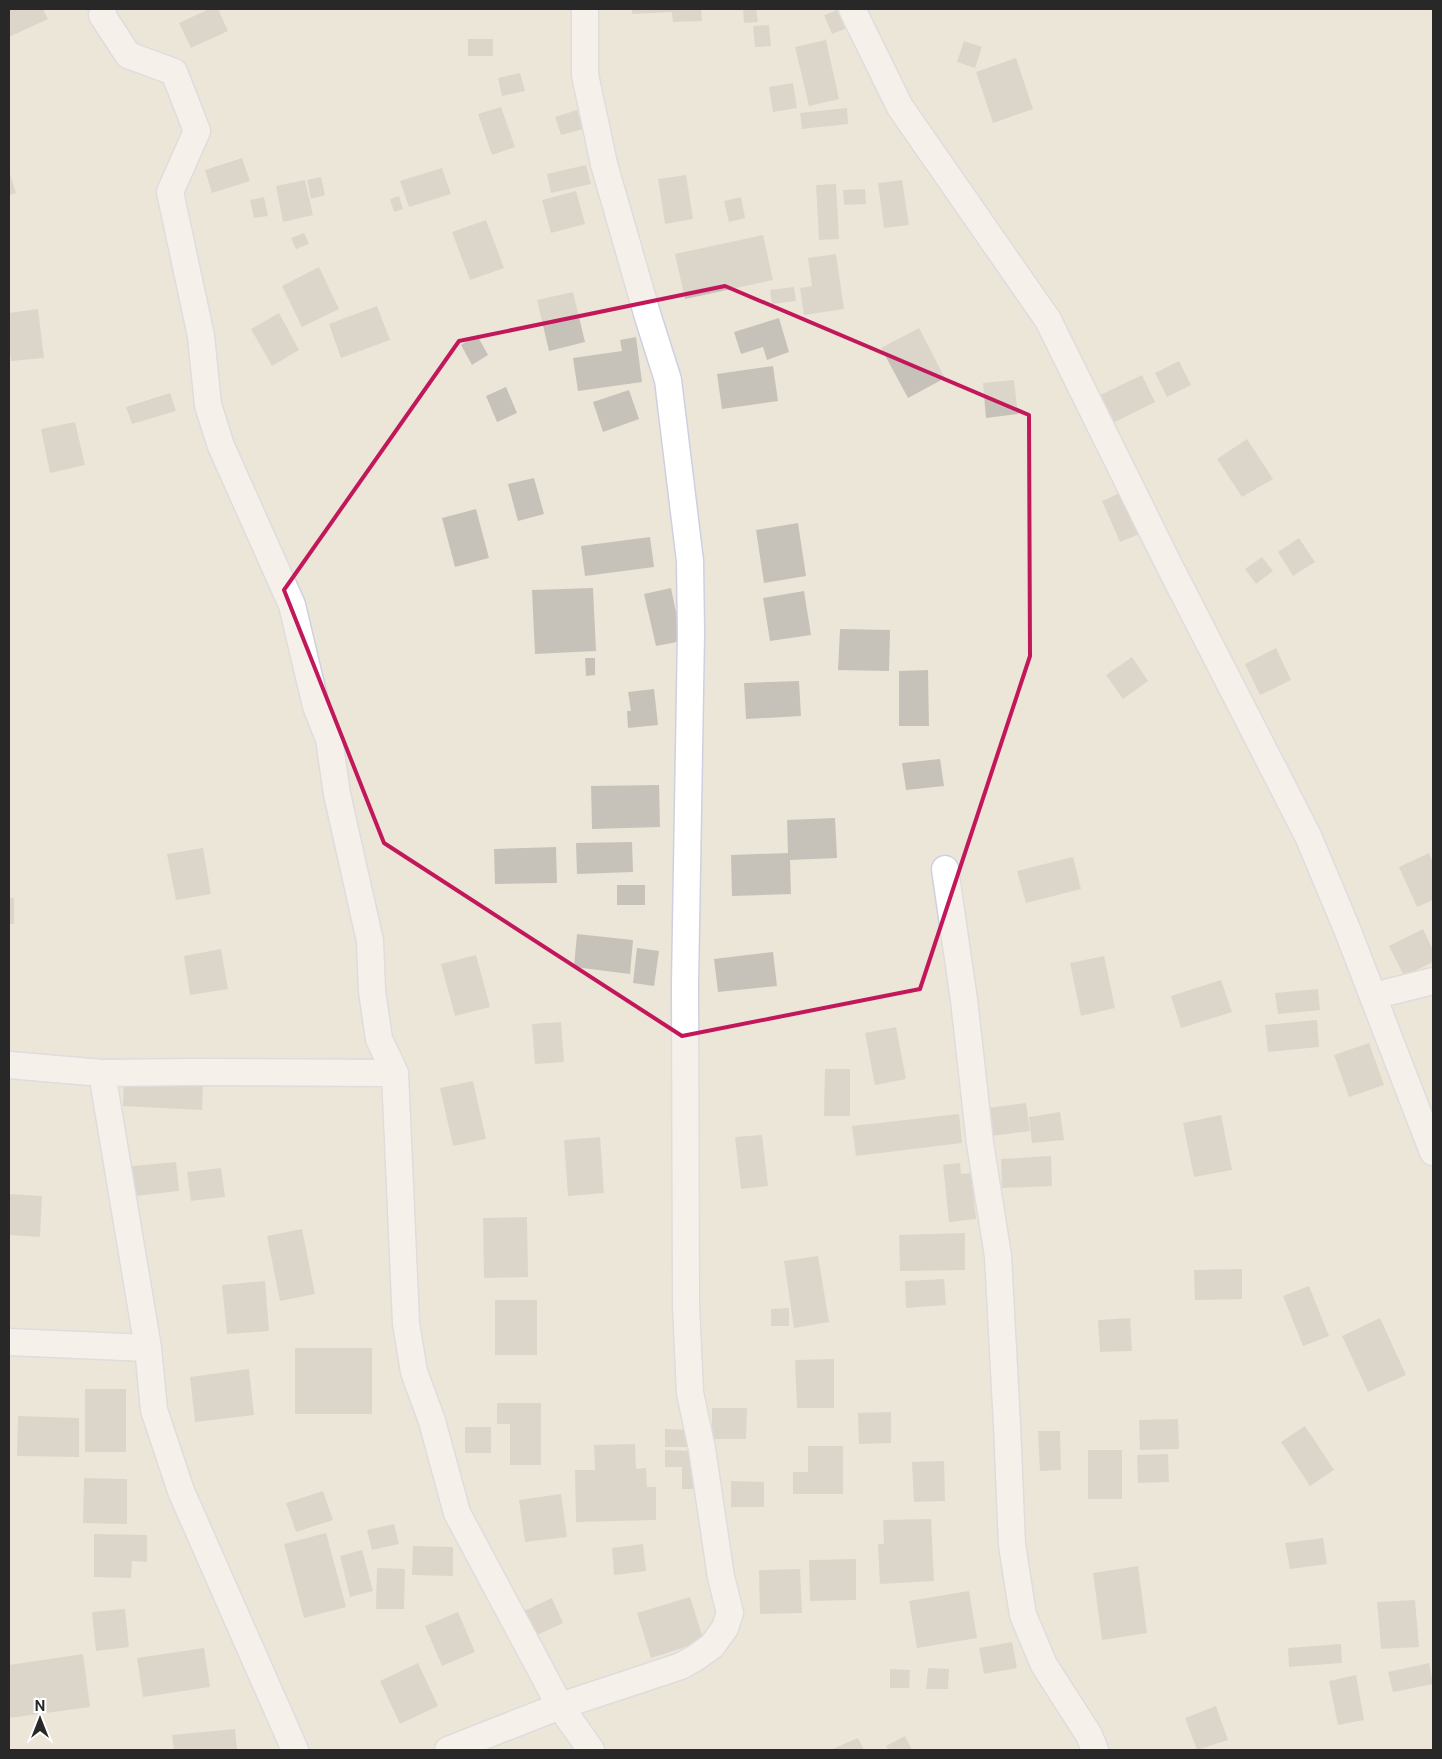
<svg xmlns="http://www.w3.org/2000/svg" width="1442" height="1759" font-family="'Public Sans',sans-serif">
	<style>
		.building { fill: #c7c2b9 }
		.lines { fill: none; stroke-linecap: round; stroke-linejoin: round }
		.minor-casing { stroke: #ced0e2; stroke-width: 29 }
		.minor { stroke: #fff; stroke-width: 26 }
		.marked { fill: none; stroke: #c2185b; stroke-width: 4; stroke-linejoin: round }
	</style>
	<rect width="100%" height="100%" fill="#ece6d9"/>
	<path class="building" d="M9,9H43L48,19L9,37Z
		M209,9H218L228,31L191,48L179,23Z
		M632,9H701L702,21L673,22L672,12L632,14Z
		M743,9H756L758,22L744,23Z
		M837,10L845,29L832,34L824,15Z
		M769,25L771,46L755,47L753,26Z
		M468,39H493V56H468Z
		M826,40L839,99L809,106L795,47Z
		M964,41L982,47L975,68L957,62Z
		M1016,58L1033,109L993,123L976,72Z
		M520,73L525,91L502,96L498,78Z
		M793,83L797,108L773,112L769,87Z
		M501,107L515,147L492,155L478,114Z
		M847,108L848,124L802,129L800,113Z
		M577,110L583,129L561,135L555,117Z
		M242,158L250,181L212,193L205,170Z
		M586,165L591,184L551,193L547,174Z
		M442,168L451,194L409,207L400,181Z
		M9,171L16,193L9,195Z
		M686,175L693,219L665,224L658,179Z
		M321,177L325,195L311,199L307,180Z
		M305,180L313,215L283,222L276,186Z
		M902,180L909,225L884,228L878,183Z
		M836,184L839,239L819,240L816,185Z
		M865,189L866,204L844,205L843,190Z
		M576,191L585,224L551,233L542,200Z
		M399,196L403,209L394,212L390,199Z
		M264,197L268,216L254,218L250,200Z
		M741,197L745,218L729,222L724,201Z
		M486,220L504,268L470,280L452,232Z
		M304,233L309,244L296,249L291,238Z
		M763,235L773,280L685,299L675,254Z
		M836,254L844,309L804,315L800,288L812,286L808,258Z
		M319,267L339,309L302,327L282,286Z
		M794,287L796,301L772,304L770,290Z
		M573,292L585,342L549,351L537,300Z
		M377,306L390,340L341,358L329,324Z
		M38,309L44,358L11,361L9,344V313Z
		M279,313L299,350L272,366L251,329Z
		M779,318L789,352L767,360L763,347L741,354L734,332Z
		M919,328L945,378L908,398L881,348Z
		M477,335L488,355L472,365L461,345Z
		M636,337L642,382L578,391L573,358L622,351L620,340Z
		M1179,361L1191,385L1167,397L1155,373Z
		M773,366L778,401L722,409L717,374Z
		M1142,375L1155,402L1111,424L1098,396Z
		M1014,380L1018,414L986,418L983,383Z
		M506,387L517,413L497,422L486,396Z
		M629,390L639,419L603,432L593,402Z
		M170,393L176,411L132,424L126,407Z
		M75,422L85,465L50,473L41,429Z
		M1247,439L1273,479L1242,497L1217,459Z
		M534,478L544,514L518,521L508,484Z
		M1122,492L1140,534L1120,542L1102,501Z
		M476,509L489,558L455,567L442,518Z
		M798,523L806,576L764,583L756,530Z
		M650,537L654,567L585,576L581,546Z
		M1299,538L1315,562L1293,576L1278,552Z
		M1262,557L1273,571L1256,584L1245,569Z
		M593,588L596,651L535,654L532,590Z
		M671,588L682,641L656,646L644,594Z
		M804,591L811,635L770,641L763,598Z
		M840,629L890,630L889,671L838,670Z
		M1276,648L1291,680L1260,695L1245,664Z
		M1132,657L1148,681L1123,699L1106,675Z
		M585,658H595V675L586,676Z
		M928,670L929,726H899V671Z
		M799,681L801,716L746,719L744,683Z
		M654,689L658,725L628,728L627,711H631L628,692Z
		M940,759L944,786L906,790L902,763Z
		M659,785L660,827L592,829L591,786Z
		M835,818L837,858L790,860L791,894L732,896L731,855L788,853L787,820Z
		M632,842L633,872L577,874L576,843Z
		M556,847L557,883L495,884L494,849Z
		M203,848L211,894L176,900L167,854Z
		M1429,853L1433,863V900L1417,907L1399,867Z
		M1073,857L1081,889L1026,903L1017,871Z
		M617,885H645V905H617Z
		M9,898H14V924H9Z
		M1423,929L1433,950V962L1404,976L1389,946Z
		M577,934L633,940L630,974L574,967Z
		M637,948L659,951L654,986L633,983Z
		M221,949L228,989L190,995L184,956Z
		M773,952L777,986L718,992L714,959Z
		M476,955L490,1007L455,1016L441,964Z
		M1104,956L1115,1008L1081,1016L1070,963Z
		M1221,980L1232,1012L1181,1028L1171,996Z
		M1318,989L1320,1010L1278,1014L1275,993Z
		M1317,1020L1319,1047L1268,1052L1265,1025Z
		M561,1022L564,1062L535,1064L532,1024Z
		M896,1027L906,1079L875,1085L865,1033Z
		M1369,1043L1384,1085L1349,1097L1334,1055Z
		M825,1069H850V1116H824Z
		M124,1080L203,1084L202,1110L123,1106Z
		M473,1081L486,1139L453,1146L440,1088Z
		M1026,1103L1030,1131L991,1136L987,1108Z
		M1060,1112L1064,1140L1032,1143L1029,1117Z
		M959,1114L962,1143L856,1156L852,1126Z
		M1221,1115L1232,1170L1194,1177L1183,1123Z
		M762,1135L768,1186L741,1189L735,1137Z
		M600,1137L604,1193L568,1196L564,1140Z
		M1051,1156L1052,1186L1002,1188L1001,1159Z
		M176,1162L179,1191L135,1196L132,1166Z
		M960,1163L961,1174L971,1173L976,1219L949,1222L943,1165Z
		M221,1168L225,1197L191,1201L187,1172Z
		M9,1194L42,1196L40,1237L9,1235Z
		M527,1217L528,1277L484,1278L483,1218Z
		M302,1229L315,1294L280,1301L267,1236Z
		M965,1233V1270L900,1271L899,1235Z
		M818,1256L829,1322L794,1328L784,1261Z
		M1242,1269V1299L1195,1300L1194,1270Z
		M944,1279L946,1305L906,1308L905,1281Z
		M265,1281L269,1331L227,1334L222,1285Z
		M1309,1286L1329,1336L1303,1346L1283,1296Z
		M495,1300H537V1355H495Z
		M789,1308V1326H771V1309Z
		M1130,1318L1132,1351L1100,1352L1098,1320Z
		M1380,1318L1406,1375L1368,1392L1342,1336Z
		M295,1348H372V1414H295Z
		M834,1359V1408H797L795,1360Z
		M249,1369L254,1415L195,1422L190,1377Z
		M85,1389H126V1452H85Z
		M497,1403H541V1465H510V1424H497Z
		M712,1408H747L746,1439H712Z
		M891,1412V1443L859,1444L858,1413Z
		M18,1416L79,1418V1457L17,1456Z
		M1178,1419L1179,1449L1140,1450L1139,1420Z
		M1305,1426L1334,1470L1310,1486L1281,1442Z
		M465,1427H491V1453H465Z
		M665,1429L692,1430V1447H665Z
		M1038,1431H1060L1061,1470L1040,1471Z
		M635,1444L636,1469L646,1468L647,1487H656V1520L576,1522L575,1470H595L594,1445Z
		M808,1446H843V1494H793V1472H808Z
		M665,1450L698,1451L697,1489H682V1467H665Z
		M1088,1450H1122V1499H1088Z
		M1168,1454L1169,1482L1138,1483L1137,1455Z
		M944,1461L945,1501L914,1502L912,1462Z
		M84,1478L127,1479V1524L83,1523Z
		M731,1481L764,1482V1507H731Z
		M323,1491L333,1520L296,1532L286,1503Z
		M561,1494L567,1537L525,1542L519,1500Z
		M931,1519L934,1581L880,1584L878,1544H884L883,1520Z
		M394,1524L399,1544L372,1550L367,1530Z
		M326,1533L346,1607L304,1618L284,1544Z
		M94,1534L147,1535V1562L132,1561L131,1578L94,1577Z
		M1323,1538L1327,1564L1290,1569L1285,1543Z
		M643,1544L646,1571L614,1575L612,1548Z
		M413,1546L453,1547V1576L412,1575Z
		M362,1550L373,1591L350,1597L340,1556Z
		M856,1559V1600L810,1601L809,1560Z
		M1138,1566L1147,1633L1102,1640L1093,1573Z
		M377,1568L405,1569L404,1609H376Z
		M800,1569L802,1613L760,1614L759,1570Z
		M969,1591L977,1638L917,1648L909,1601Z
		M690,1597L704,1641L651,1658L637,1613Z
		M552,1598L563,1623L535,1636L524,1611Z
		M1415,1600L1419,1647L1381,1649L1377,1602Z
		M125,1609L129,1647L96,1651L92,1612Z
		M458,1612L475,1652L442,1666L425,1626Z
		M1012,1642L1017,1668L984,1674L979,1648Z
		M1341,1644L1342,1663L1289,1667L1288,1648Z
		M204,1648L210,1687L143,1697L137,1658Z
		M83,1654L90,1707L9,1718V1665Z
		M418,1663L438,1706L400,1724L380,1681Z
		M1429,1663L1433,1684L1393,1692L1388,1672Z
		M928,1668L949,1669L948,1689H926Z
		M890,1669L910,1670L909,1688H890Z
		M1356,1675L1364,1720L1338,1725L1329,1681Z
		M1216,1706L1228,1740L1197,1750L1185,1718Z
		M235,1729L237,1750H174L172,1735Z
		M905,1736L912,1750H889L886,1746Z
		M858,1738L864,1750H830Z"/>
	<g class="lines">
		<defs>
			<path id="minor" d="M103,9L102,15L128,55L174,72L197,131L170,192L201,336L208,405L221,446L292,605L316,706L329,739L337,794L370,941L372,991L379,1039L395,1073L406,1323L414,1372L432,1421L457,1513L560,1706L591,1750
				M852,9L900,107L1048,320L1169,565L1308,836L1347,929L1433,1152
				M945,869L964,1000L980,1143L998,1256L1007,1425L1012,1545L1023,1615L1044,1665L1089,1735L1095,1750
				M1373,996L1433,981
				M9,1065L102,1073L194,1072L395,1073
				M102,1073L148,1348L154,1410L181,1491L295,1750
				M9,1342L148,1348
				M448,1750L560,1706L681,1666L695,1658L712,1646L725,1628L730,1613L721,1577L702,1449L690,1393L686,1305L685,984L691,633L690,561L668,380L648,317L604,164L585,75V9"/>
		</defs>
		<use href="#minor" class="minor-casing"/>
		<use href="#minor" class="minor"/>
	</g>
	<path d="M0 0H1442V1759H0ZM725,286L1029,415L1030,656L920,989L682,1036L384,843L284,590L459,341Z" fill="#ece6d9" fill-opacity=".55" fill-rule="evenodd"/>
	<path class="marked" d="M725,286L1029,415L1030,656L920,989L682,1036L384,843L284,590L459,341Z"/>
	<rect width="1442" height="1759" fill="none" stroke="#282828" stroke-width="20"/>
	<g transform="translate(40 1719)" stroke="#ffffff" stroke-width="4" paint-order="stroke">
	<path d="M0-4L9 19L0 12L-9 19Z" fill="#282828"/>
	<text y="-8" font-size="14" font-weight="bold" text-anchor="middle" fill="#282828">N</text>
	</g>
</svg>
